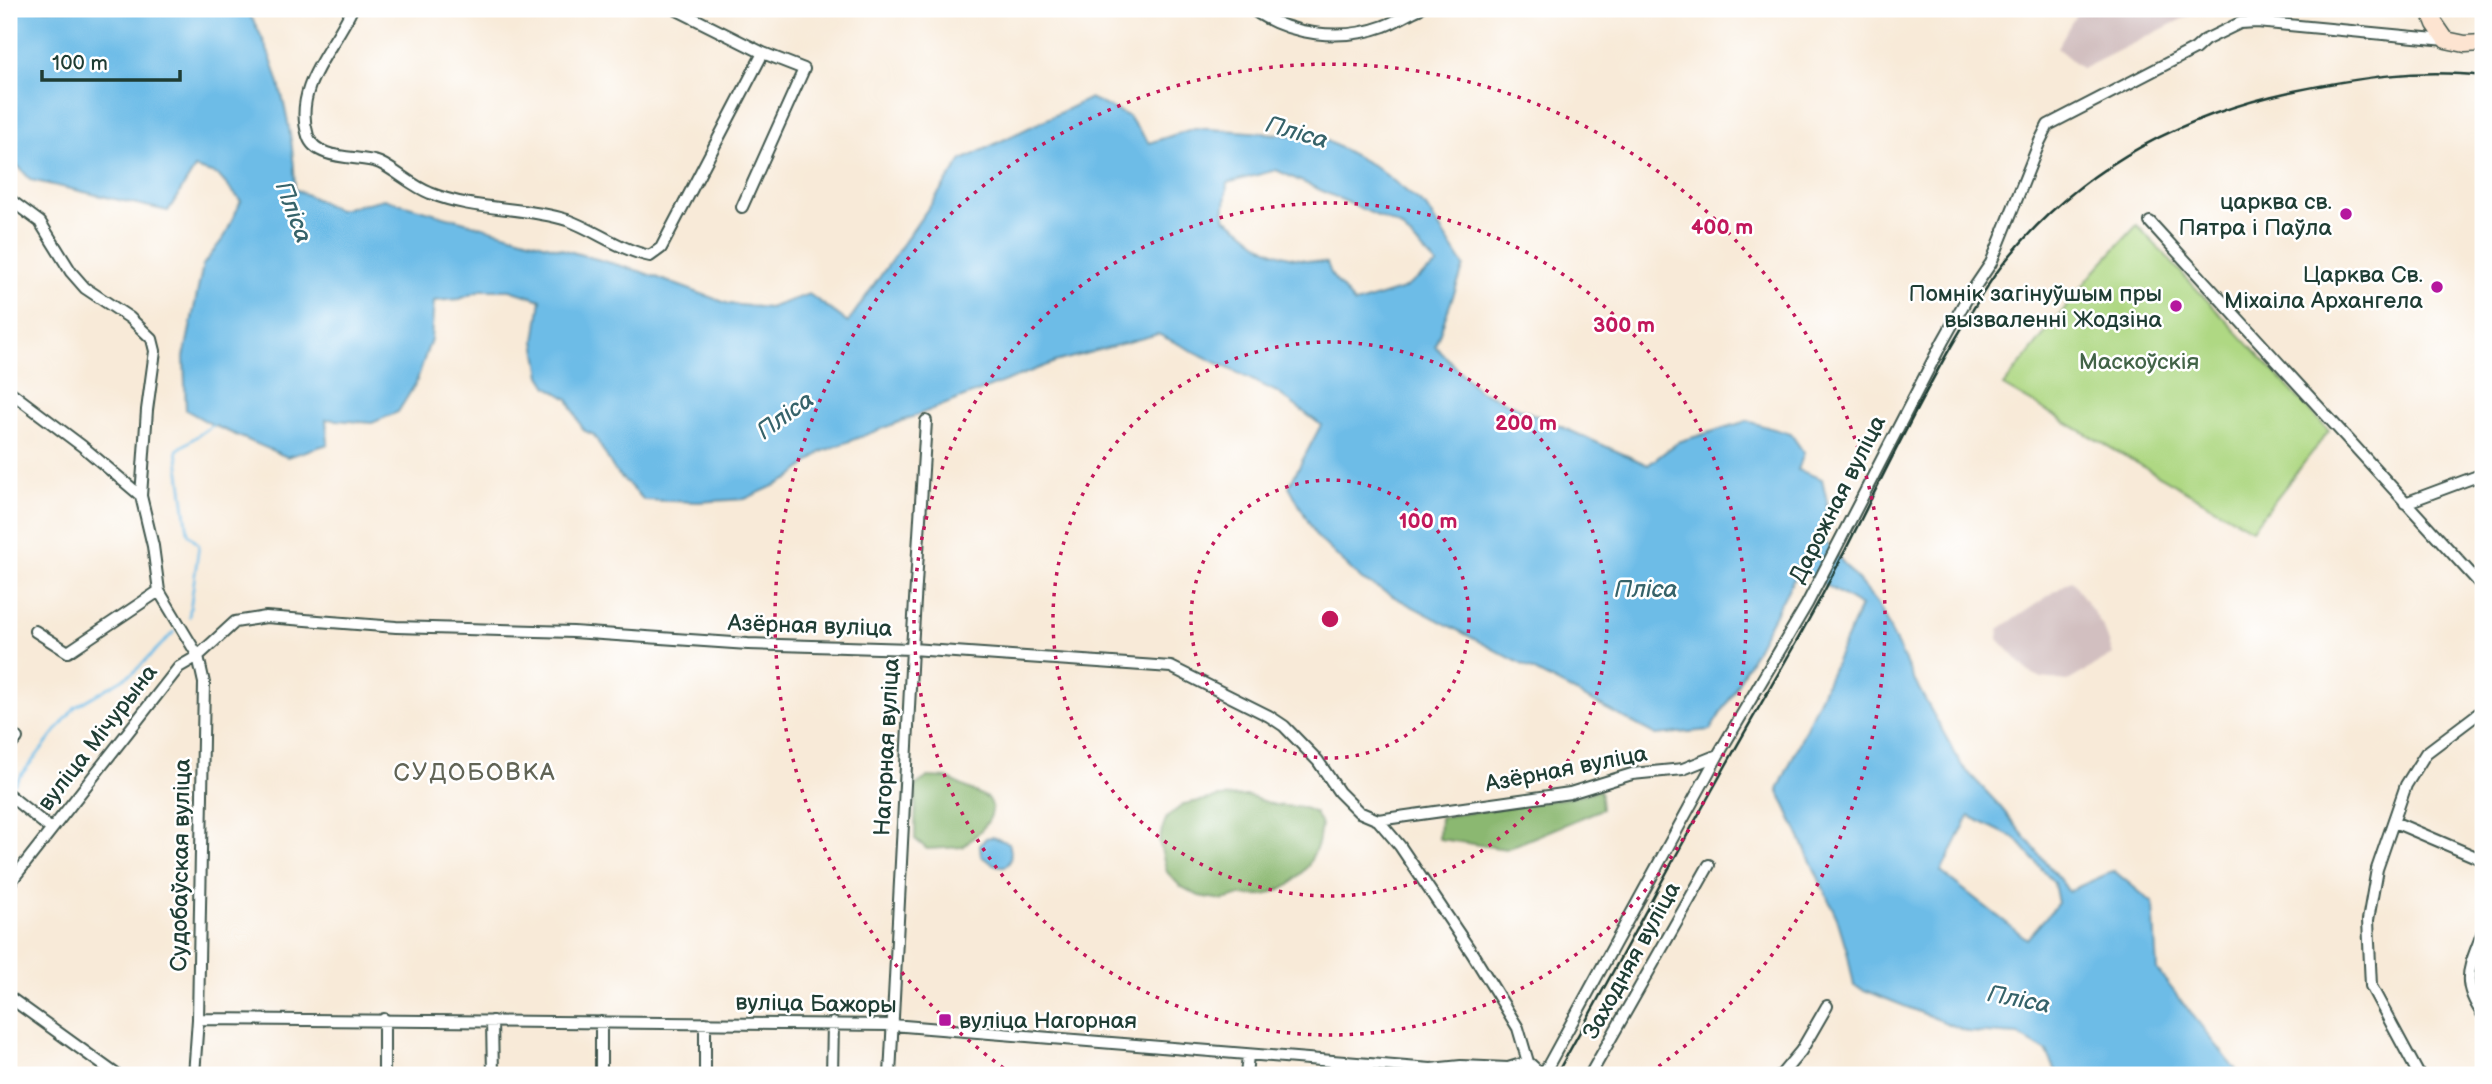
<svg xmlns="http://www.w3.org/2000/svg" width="2492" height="1084" font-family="'Balsamiq Sans',sans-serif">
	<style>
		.industrial { fill: #d2bfc0 }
		.green { fill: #afd883; stroke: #678a5c; stroke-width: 2 }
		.forest { fill: #8bb871; stroke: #557a52; stroke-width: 2 }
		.water { fill: #6dbce7; stroke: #467c8e; stroke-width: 2; fill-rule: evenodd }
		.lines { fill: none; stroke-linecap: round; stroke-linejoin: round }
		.stream { stroke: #6dbce7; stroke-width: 2.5 }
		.minor-casing { stroke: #40574d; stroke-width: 14 }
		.secondary-casing { stroke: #40574d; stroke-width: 19 }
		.minor { stroke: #fff; stroke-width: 10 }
		.secondary { stroke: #fde4d1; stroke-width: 16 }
		.rail { stroke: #1f3d34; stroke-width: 2.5 }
		.ring { fill: none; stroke: #c2185b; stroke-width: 3.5; stroke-dasharray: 3.5 7 }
		.poi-dot { fill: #b5179e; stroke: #fff; stroke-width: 2.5 }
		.labels { text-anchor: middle; stroke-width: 5; stroke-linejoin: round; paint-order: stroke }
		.poi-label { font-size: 23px; fill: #1f3d34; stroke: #fff; text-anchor: end }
		.park-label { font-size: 23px; fill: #436448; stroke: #fff }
		.street-label { font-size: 23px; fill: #1f3d34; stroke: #fff }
		.water-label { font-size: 24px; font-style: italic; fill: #36636a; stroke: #fff }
		.neighbourhood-label { font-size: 24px; letter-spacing: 2px; fill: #616456; stroke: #fff }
		.centre { fill: #c2185b; stroke: #fff; stroke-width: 3.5 }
		.ring-label { font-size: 21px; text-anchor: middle; font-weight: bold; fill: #c2185b; stroke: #fff; stroke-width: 5; stroke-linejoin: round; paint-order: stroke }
	</style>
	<rect width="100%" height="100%" fill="#fff"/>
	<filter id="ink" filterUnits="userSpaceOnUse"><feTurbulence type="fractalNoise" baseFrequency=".0143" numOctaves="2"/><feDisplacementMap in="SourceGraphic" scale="14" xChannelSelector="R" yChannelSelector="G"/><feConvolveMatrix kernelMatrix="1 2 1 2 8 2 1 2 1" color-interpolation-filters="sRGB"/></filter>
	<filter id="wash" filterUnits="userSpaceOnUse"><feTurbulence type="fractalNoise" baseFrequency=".00686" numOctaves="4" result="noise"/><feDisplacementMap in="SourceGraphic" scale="28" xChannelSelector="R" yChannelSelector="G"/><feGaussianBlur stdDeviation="1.57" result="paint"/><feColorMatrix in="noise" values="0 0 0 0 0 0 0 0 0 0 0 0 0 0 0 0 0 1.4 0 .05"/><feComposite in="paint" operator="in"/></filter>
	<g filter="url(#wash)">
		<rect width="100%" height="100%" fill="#f8ead8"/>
		<path class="industrial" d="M2079,9H2202L2082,69L2057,48Z
			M2072,580L2104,628L2113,655L2068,681L2042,678L2029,672L1998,639L1999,629Z"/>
		<path class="green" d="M2137,225L2329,431L2252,529L2003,386L2094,272Z"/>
		<path class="forest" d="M928,777L947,778L989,799C1001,817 975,836 963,847L927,849L915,839L916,785Z
			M1600,790L1602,809L1506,849L1439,839L1440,817L1567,798Z
			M1248,796L1275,805L1304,808L1315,813L1321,825L1318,844L1308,866L1290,885L1266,895L1238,896L1222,900L1199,896L1180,886L1167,872L1159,841L1166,818L1184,804L1220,797Z"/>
		<path class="water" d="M9,9H246C278,57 294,132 295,189L338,210L384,199L639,271L729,304L769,308L809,294L848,322L962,160L1090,98L1128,116L1149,143L1195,128L1320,137L1376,167L1426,207L1464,266L1435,346L1478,390L1648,465L1678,442L1747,421L1791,434L1804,453L1798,470L1822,479L1827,501L1824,540L1878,604L1912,676L1962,766L1998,804L2069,891L2114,871L2153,903L2157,970L2240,1075H2058L2047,1052L2018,1035L1969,1032L1854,986L1847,951L1837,918L1778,790L1861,606L1799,569L1728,702L1710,730L1656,735L1362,580L1316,536L1289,486L1321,425L1277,392L1158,334L1055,362L821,452L789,479L745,499L698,502L644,500L615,471L594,435L583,430L568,399L548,387L541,376L535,341L541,300L510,290H482L460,299L434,301L431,339L416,383L398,412L372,423L326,419L328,444L287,457L213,425L186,410L184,357L203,265L225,236L241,201L218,175L195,168L168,211L31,180L17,165L9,162ZM1276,170L1400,226L1437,265L1403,289L1355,304L1332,276L1327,263C1304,260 1280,258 1261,245C1248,236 1238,225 1224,218L1227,183ZM1969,816L2016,839L2054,883L2058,903L2027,939L1941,872Z
			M992,837L1009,843C1016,873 999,870 981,856L980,845L986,838Z"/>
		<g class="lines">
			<path class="stream" d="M189,617L199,545L188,533L177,450L213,425
				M14,784L75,707L133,673L174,632"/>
		</g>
	</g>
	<g filter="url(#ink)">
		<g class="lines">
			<defs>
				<path id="minor" d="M352,9C334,49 292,87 308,136C316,162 362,155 380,163C397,171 412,186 430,193C473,211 523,206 567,220C595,230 620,250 650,256L661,248L763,53
					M675,9L763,53L804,69L742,207
					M1252,9C1288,35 1341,42 1384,26C1396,22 1407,14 1419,9
					M9,199L40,222L71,272L85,288L130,318L152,339L155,351L147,410L141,496L153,546L159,591L198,656L204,683L198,1019L194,1075
					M2150,222L2483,587
					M9,391L82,446L141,496
					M2405,503L2483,474
					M35,631L68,652L159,591
					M9,747L17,738
					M9,795L51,829
					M1378,820L1570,793L1632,774L1683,769L1718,755
					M2394,822L2483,860
					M9,884L179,667L198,656L235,622L266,617L396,627L573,632L748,644L912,649L1171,667L1269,716L1284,726L1318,761L1339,792L1359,812L1378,820L1400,846L1472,953L1518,1028L1528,1062
					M2483,931C2470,968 2459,980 2483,1015
					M9,997L117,1075
					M198,1019L892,1025L1431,1069L1461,1066L1508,1068
					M384,1019V1075
					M492,1021L493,1075
					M601,1075V1022
					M705,1075V1023
					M832,1075L833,1023
					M890,1075L912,649L926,421
					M1246,1075L1248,1055
					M1499,1075L1508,1068L1528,1062L1542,1075
					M1543,1075L1718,755L1807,604L1943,341L1966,300L1991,263L2040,141L2048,125L2195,49L2205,40L2240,23L2257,22L2446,40
					M1590,1075L1709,865
					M1781,1075L1801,1051L1827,1006
					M2419,1075L2371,986L2368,920L2377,869L2406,785L2426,753L2483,710"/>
				<path id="secondary" d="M2429,9L2435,24L2446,40L2465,44L2483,43"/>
			</defs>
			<use href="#minor" class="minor-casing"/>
			<use href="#secondary" class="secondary-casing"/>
			<use href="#minor" class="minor"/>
			<use href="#secondary" class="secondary"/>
			<path class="rail" d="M1556,1075C1610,979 1661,881 1715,785C1749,723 1786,662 1820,599C1866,513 1906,423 1956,338C1971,313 1985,287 2003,264C2077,170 2178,116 2294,91C2357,78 2419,68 2483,76"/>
		</g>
	</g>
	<g class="ring">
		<circle cx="1330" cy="619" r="139"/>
		<circle cx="1330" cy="619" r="277"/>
		<circle cx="1330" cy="619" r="416"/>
		<path d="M1012 1074A555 555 0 1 1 1648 1074"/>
	</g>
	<g class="poi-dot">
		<circle cx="2346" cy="214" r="7"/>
		<circle cx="2437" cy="287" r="7"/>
		<circle cx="2176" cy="306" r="7"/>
		<rect x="938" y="1013" width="14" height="14" rx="3.5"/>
	</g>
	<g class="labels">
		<g class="poi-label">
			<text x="2332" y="209">царква св.<tspan x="2332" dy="26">Пятра і Паўла</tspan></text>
			<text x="2423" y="282">Царква Св.<tspan x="2423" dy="26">Міхаіла Архангела</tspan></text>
			<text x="2162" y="301">Помнік загінуўшым пры<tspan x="2162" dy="26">вызваленні Жодзіна</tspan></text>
			<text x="959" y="1028" text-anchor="start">вуліца Нагорная</text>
		</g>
		<g class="park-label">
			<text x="2139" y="369">Маскоўскія</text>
		</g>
		<g class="street-label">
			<text transform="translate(1837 499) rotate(-63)" y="8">Дарожная вуліца</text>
			<text transform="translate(810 625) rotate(2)" y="8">Азёрная вуліца</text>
			<text transform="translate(97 737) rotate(-52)" y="8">вуліца Мічурына</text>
			<text transform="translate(886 747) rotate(-87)" y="8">Нагорная вуліца</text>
			<text transform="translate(1566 768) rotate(-11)" y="8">Азёрная вуліца</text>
			<text transform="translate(180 865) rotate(-89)" y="8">Судобаўская вуліца</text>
			<text transform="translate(1631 960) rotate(-61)" y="8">Заходняя вуліца</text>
			<text transform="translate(816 1003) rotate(1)" y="8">вуліца Бажоры</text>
		</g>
		<g class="water-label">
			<text transform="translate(1297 132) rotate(16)" y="8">Пліса</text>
			<text transform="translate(294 212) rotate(69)" y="8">Пліса</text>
			<text transform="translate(785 415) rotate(-36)" y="8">Пліса</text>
			<text x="1646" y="597">Пліса</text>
			<text transform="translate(2019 999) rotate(11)" y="8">Пліса</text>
		</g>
		<g class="neighbourhood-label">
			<text x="475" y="780">СУДОБОВКА</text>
		</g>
	</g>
	<circle cx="1330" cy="619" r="10" class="centre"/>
	<g class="ring-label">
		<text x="1722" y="234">400 m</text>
		<text x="1624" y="332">300 m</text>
		<text x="1526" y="430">200 m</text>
		<text x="1428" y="528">100 m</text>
	</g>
	<rect width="2492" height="1084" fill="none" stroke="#fff" stroke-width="35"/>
	<path d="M42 70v10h138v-10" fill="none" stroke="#1f3d34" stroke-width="3.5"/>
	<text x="52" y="70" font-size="21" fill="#1f3d34" stroke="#ffffff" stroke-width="5" paint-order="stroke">100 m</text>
</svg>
